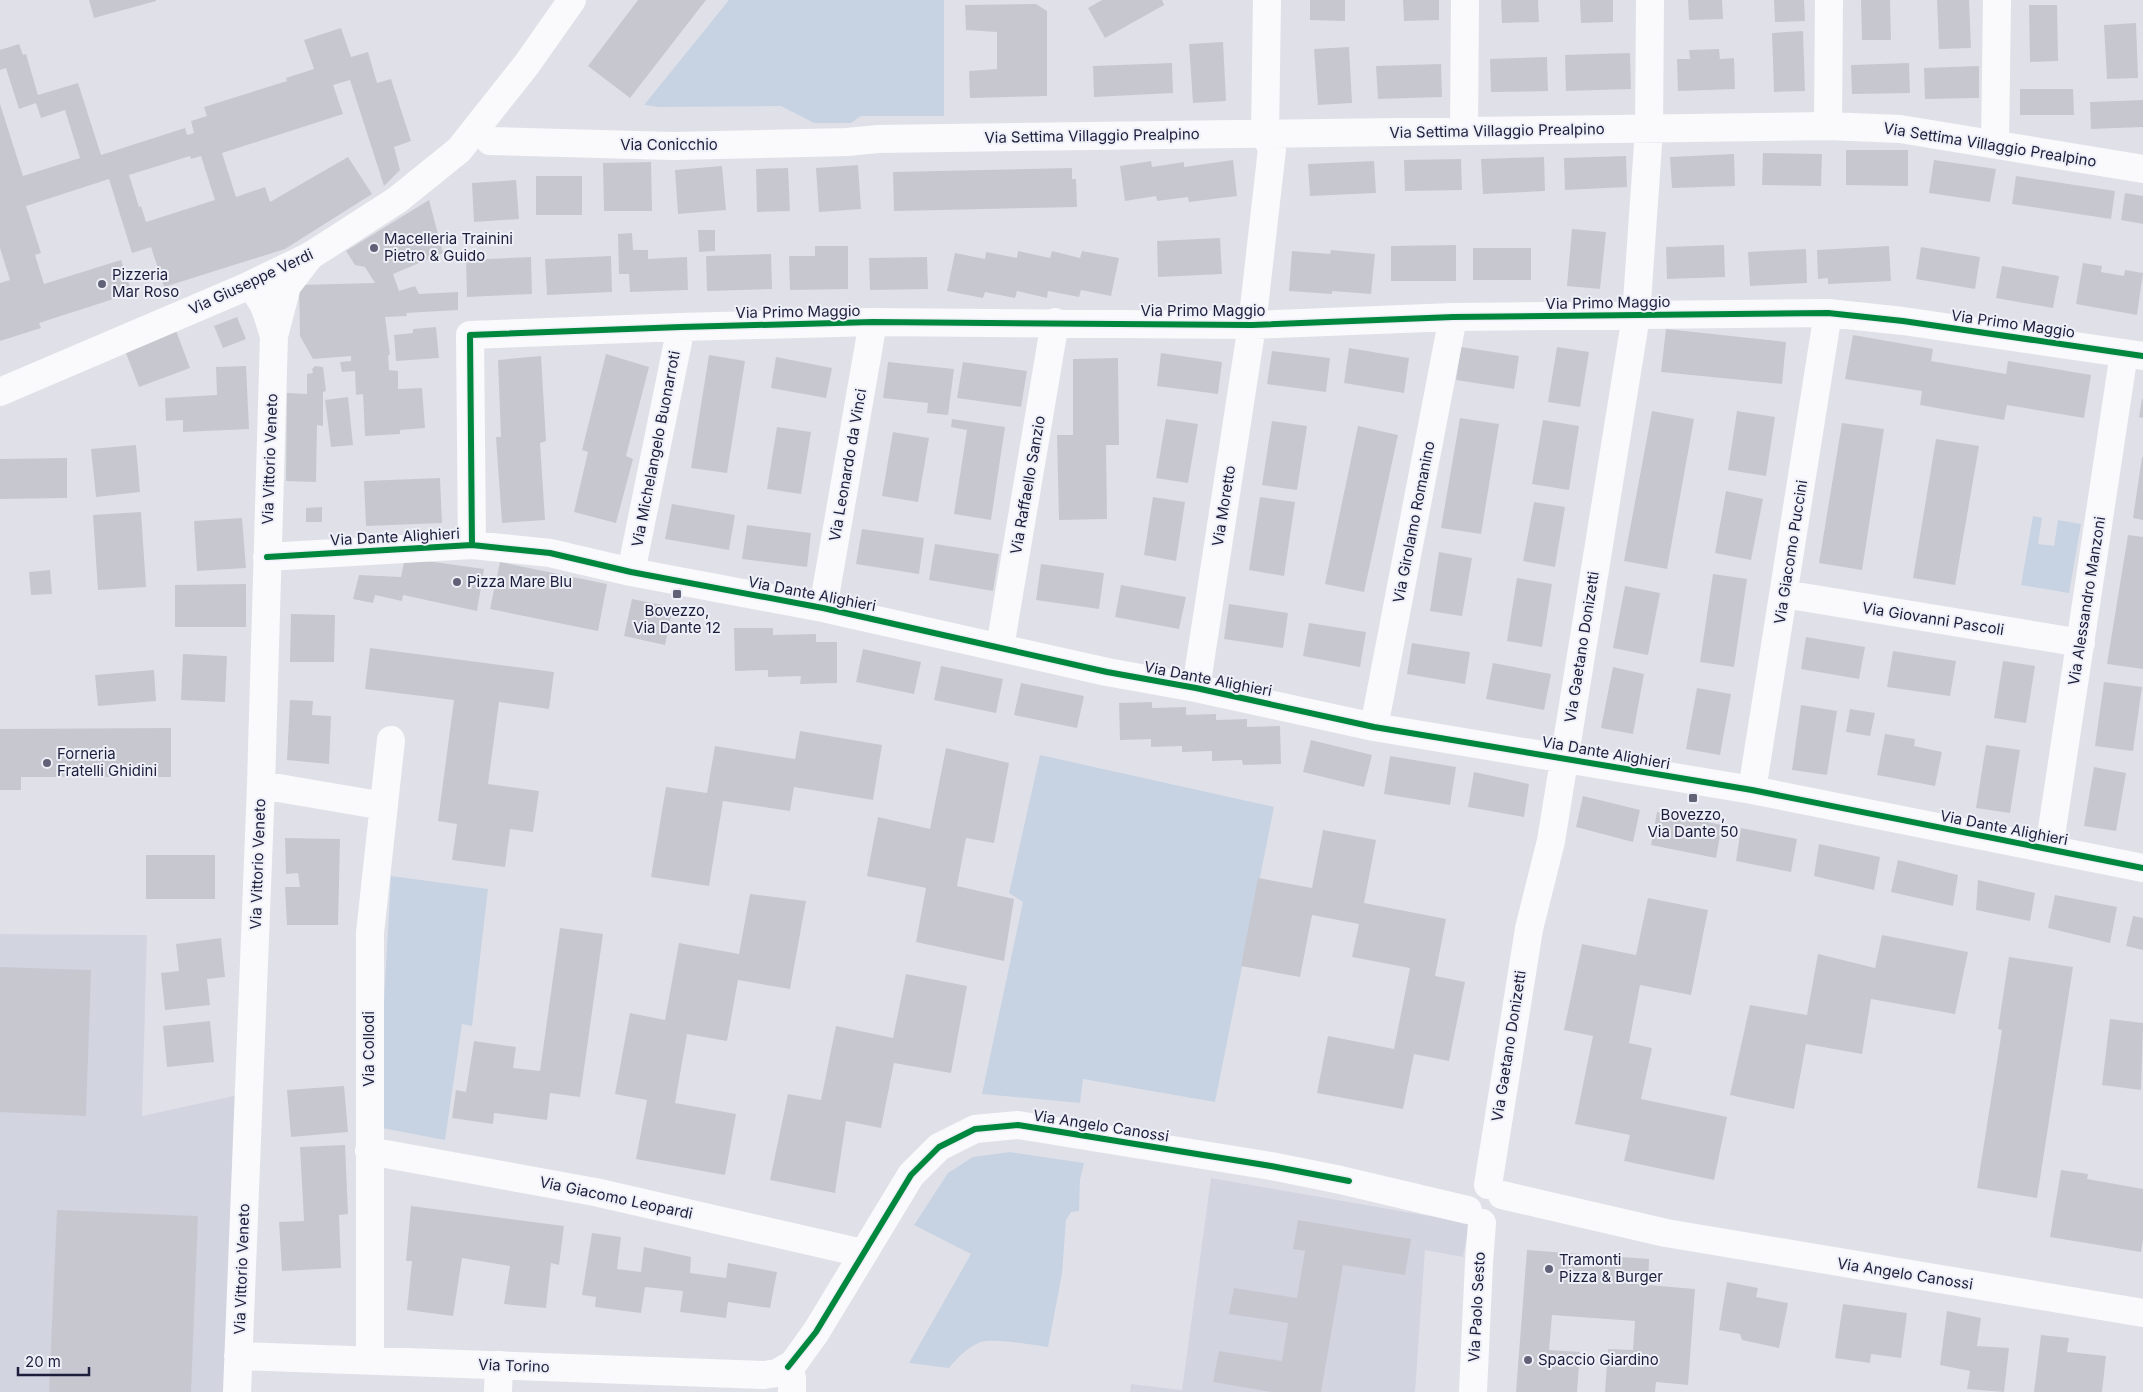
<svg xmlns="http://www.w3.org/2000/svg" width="2143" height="1392" font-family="Inter,sans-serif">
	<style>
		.built { fill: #d2d4e0 }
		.green { fill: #c7d3e3 }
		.building { fill: #c7c8cf; fill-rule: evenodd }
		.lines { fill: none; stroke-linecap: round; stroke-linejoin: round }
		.street { stroke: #fafafc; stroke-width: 28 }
		.secondary { stroke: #fafafc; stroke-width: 28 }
		.cycleway-casing { stroke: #eef0f7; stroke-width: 9 }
		.cycleway { stroke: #00873e; stroke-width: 6 }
		.poi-dot { fill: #616278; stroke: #eef0f7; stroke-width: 2 }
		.labels { text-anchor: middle; stroke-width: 4; stroke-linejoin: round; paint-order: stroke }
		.street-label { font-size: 15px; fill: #1d1d3c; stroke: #eef0f7 }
		.poi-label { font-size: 15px; fill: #1d1d3c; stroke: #eef0f7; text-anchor: start }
	</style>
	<rect width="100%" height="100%" fill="#e0e1e8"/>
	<path class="built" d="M0,934L147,935L142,1116L238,1095L225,1392H0Z
		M1211,1178L1469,1223L1463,1257L1425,1250L1415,1392H1130L1131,1384L1182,1390Z"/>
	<path class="green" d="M729,0H944V116H861L851,123H814L781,106L658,107L644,105Z
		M2033,516L2042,518L2038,544L2054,546L2058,520L2081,524L2069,593L2021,585Z
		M1040,755L1274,807L1215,1102L1083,1079L1080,1103L982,1094L1023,902L1009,893Z
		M391,876L488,889L472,1026L462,1024L445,1140L377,1127Z
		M1010,1152L1084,1163L1080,1180L1079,1211L1071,1212L1066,1220L1062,1274L1048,1347C1033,1345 990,1337 978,1343C966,1349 957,1358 949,1368L909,1363L971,1254L914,1225L948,1173L973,1157Z"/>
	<path class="building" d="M89,0H156V1L94,18Z
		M638,0H706L630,98L588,66Z
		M1102,0H1162L1164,5L1105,38L1088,8Z
		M1310,0H1345V21L1310,20Z
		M1403,0H1439V20L1404,21Z
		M1501,0H1538L1539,22L1502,23Z
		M1580,0H1613V22L1581,23Z
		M1688,0H1722L1723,19L1689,20Z
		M1774,0H1804L1805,21L1775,22Z
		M1861,0H1890L1891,40H1862Z
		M1937,0H1969L1971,48L1939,49Z
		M1036,4L1047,11V96L970,98L969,71L997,69V32L966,30L965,5Z
		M2029,5H2057L2058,61L2030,62Z
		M2136,23L2138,78L2107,79L2104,25Z
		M341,28L351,57L368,52L377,83L391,79L411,141L394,147L400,170L384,186L350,80L333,85L343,114L222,153L236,197L265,187L270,202L348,157L372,194L285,249L164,287L151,247L132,253L109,179L26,206L41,253L35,255L44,284L121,260L132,293L39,323L41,328L0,341V283L10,280L0,248V104L23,176L80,158L65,110L41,118L36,103L19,109L6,68L0,70V50L19,44L23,55L26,54L38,95L78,83L101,155L185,128L187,135L194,133L191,121L207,116L204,107L287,81L286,78L314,69L304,40ZM190,156L191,159L201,156L215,200L146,222L141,206L139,207L129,175Z
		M1803,31L1805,91L1774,92L1772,33Z
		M1223,42L1226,101L1193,103L1189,44Z
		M1349,47L1352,103L1318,105L1314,49Z
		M1719,49L1720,59L1734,58L1735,89L1678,91L1677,59H1690L1689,50Z
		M1630,53L1631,89L1566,91L1565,55Z
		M1547,57L1548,91L1491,92L1490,59Z
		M1172,63L1173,93L1094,97L1093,66Z
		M1909,63L1910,93L1852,94L1851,65Z
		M1441,64L1442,97L1378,99L1376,66Z
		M1979,66V98L1925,99L1924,68Z
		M2020,89H2073L2074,115H2020Z
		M2143,100V127L2091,129L2090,102Z
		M1846,150H1908V186L1846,185Z
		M1763,153L1822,154L1821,186L1762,185Z
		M1734,154L1735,186L1672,188L1670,157Z
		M1626,156L1627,187L1565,190L1564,158Z
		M1544,157L1545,191L1483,194L1481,159Z
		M1461,159L1462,190L1405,191L1404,160Z
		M1233,160L1237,196L1189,202L1188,197L1157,201L1156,196L1125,201L1120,166L1151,161L1152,167L1184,162V167Z
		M1934,160L1996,169L1990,202L1929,193Z
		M1374,161L1376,193L1310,196L1308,164Z
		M651,162L652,211H604L603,163Z
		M858,165L861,209L819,212L816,168Z
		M722,166L726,210L678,214L675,170Z
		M788,168L790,211L757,212L756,169Z
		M1072,168V179H1076L1077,207L894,211L893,172Z
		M536,176H582V215H536Z
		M2016,176L2115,191L2111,219L2012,204Z
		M516,180L519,219L474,222L472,183Z
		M2125,193L2143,196V224L2121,220Z
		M429,200L443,253L393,274L399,291L415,286L419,294L458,292V310L406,313L407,316L385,317L390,355H388L389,370L398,371V389L422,388L425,428L400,430V434L365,436L363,394L356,395L355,371L342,372L340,362L351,361V356L313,359L300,336L299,285L375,283L365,267L355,265L346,251Z
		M1572,229L1606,232L1600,289L1567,286Z
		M698,230H715V251L699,252Z
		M632,233L633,250H648V259L687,257L688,290L630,292L629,274H619L618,234Z
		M1220,238L1222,274L1158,277L1157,241Z
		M1456,245V281H1391V246Z
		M1724,245L1725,277L1667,279L1666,247Z
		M815,246H848V289L790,290L789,256H815Z
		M1889,246L1891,281L1828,284V278L1818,279L1817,250Z
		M1921,247L1980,257L1975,289L1916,279Z
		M1473,248H1531V280H1473Z
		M1806,249L1807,283L1750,286L1748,252Z
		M1331,250L1375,254L1371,294L1332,291V294L1289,291L1292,251L1330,254Z
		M1018,251L1050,258L1052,251L1080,258L1082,251L1119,258L1111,296L1081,290L1079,297L1048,291L1047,298L1017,291L1015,298L985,292L983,298L947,291L955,253L985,259L986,252L1017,258Z
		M771,254L772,289L707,291L706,256Z
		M611,256L612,292L547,295L545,259Z
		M531,257L532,294L467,297L466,260Z
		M927,257L928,289L870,290L869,258Z
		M2083,263L2102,266L2101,272L2124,276L2125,270L2143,273L2137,315L2076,304Z
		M2002,266L2059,276L2053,308L1996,298Z
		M237,317L246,339L223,348L214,326Z
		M436,327L439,358L396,361L394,335L413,333V329Z
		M175,328L190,368L139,387L124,348Z
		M1666,329L1786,342L1782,384L1661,372Z
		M1853,335L1933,349L1931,361L2006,374L2008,361L2091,375L2084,418L2007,405L2004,420L1920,405L1922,391L1845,379Z
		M1461,347L1519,356L1514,389L1456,380Z
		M1557,347L1589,352L1580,407L1548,402Z
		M1349,348L1409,358L1404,393L1344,383Z
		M1272,351L1330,358L1326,392L1267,384Z
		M1161,353L1222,362L1218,394L1157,386Z
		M606,354L649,367L626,456L633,459L616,523L574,512L588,452L582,450Z
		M709,355L745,361L727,473L691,468Z
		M541,356L546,441L540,443L545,520L502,523L496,437H501L498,360Z
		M776,357L832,368L826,398L771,388Z
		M1118,358L1119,445H1106L1107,519L1059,520L1057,435H1073V359Z
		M888,362L954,369L948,415L927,413L928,403L883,398Z
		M963,362L1027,371L1021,407L957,398Z
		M246,366L249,429L183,432V420L166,421L165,398L217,395L216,367Z
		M315,366L323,367L326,391L323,392V426L317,425L316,482L286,481L287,393L307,394V374L313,373L312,369Z
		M348,397L353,445L331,447L325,400Z
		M2142,399H2143V418L2139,417Z
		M1652,411L1694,419L1667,569L1624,561Z
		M1737,411L1775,417L1766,476L1728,470Z
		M1460,418L1499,424L1481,534L1441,528Z
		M952,419L1005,427L991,520L954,514L967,430L951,427Z
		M1166,419L1198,424L1188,483L1156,478Z
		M1543,420L1579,426L1569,490L1532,484Z
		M1272,421L1307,426L1297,490L1262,485Z
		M1842,423L1884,429L1862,570L1819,563Z
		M1358,426L1398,435L1364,592L1325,584Z
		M777,427L811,432L801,494L767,489Z
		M893,432L929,438L918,502L882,496Z
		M1936,439L1979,446L1955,585L1913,578Z
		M136,445L140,492L96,497L91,449Z
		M2142,457H2143V520L2133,518Z
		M67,458V498L0,499V459Z
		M440,478L442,523L366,526L364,481Z
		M1726,491L1763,499L1751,560L1715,553Z
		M1153,497L1185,502L1176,561L1144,555Z
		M1260,497L1295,502L1284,576L1249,570Z
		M1534,502L1565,507L1555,567L1523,561Z
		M672,504L735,515L729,550L665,539Z
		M322,507V522H306V508Z
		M141,512L146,587L98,590L93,515Z
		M242,518L246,568L197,571L194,521Z
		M747,525L811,533L807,567L742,559Z
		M862,529L924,538L919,574L856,564Z
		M2128,535L2143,537V669L2107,664Z
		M935,544L999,554L993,591L929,580Z
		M1439,552L1472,558L1462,616L1430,611Z
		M405,558L484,569L477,611L403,595L402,601L375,595L373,603L353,599L359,575L401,577Z
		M500,562L607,584L598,631L490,609Z
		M1041,564L1104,573L1099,609L1036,600Z
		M50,570L52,594L31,595L29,572Z
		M1713,574L1747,579L1734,667L1700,662Z
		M1517,578L1552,584L1542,647L1507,641Z
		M246,584V627H175V585Z
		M1121,585L1186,597L1179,629L1115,617Z
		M1625,586L1660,593L1648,655L1613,648Z
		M632,599L673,607L665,645L624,636Z
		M1229,604L1288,613L1283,648L1224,639Z
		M291,614L335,615L334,662H290Z
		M1309,623L1366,632L1360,667L1303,656Z
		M734,628H773V635L816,634V642H837V683L800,684L801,676L768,677V670L735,671Z
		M1806,637L1865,647L1859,679L1801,669Z
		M1412,643L1470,652L1465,684L1407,674Z
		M370,648L554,672L549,709L499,702L488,784L539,791L533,832L510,829L505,867L452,860L457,824L438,821L454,700L365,689Z
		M863,649L921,662L914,694L856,682Z
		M1893,651L1956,661L1950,696L1887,687Z
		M183,654L227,656L225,702L181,700Z
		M2003,661L2035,666L2026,723L1994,718Z
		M1493,663L1551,674L1544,710L1486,699Z
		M941,666L1003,679L996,713L934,700Z
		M1613,667L1644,674L1633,734L1601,728Z
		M154,670L156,701L98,706L95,675Z
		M2104,682L2142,687L2133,751L2095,746Z
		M1021,683L1084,696L1077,728L1014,715Z
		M1697,688L1731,694L1720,755L1686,749Z
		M290,700L313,701L312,715L331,716L329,764L287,760Z
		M1152,702V708L1186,707V715L1216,714V720L1247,719V727L1280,726L1281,764L1243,765L1242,760L1212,761V751L1182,752V746L1151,747V739L1120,740L1119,703Z
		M1801,705L1837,711L1827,775L1792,770Z
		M1850,709L1875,713L1870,736L1846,732Z
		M171,728V777H21V790H0V729Z
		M800,731L882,745L873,800L794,787L790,811L723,801L709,886L651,877L666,787L707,793L715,746L795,759Z
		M1885,734L1915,739L1914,746L1942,752L1935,786L1877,775Z
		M1311,740L1372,755L1364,787L1303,772Z
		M1986,745L2020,750L2010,813L1976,808Z
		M946,748L1009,763L994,843L966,838L957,886L1014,899L1004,961L916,942L926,888L867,876L878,817L930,829Z
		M1390,756L1456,767L1450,805L1384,794Z
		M2094,767L2126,773L2116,831L2084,826Z
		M1474,772L1529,784L1524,817L1468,807Z
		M1583,796L1640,810L1633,842L1576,827Z
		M1657,812L1722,825L1716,858L1651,845Z
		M1741,828L1797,839L1791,872L1736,861Z
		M1323,830L1376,840L1364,903L1446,919L1435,976L1465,982L1449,1061L1414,1054L1403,1109L1317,1093L1328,1036L1394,1049L1410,968L1352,957L1359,924L1312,915L1300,977L1241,966L1258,878L1312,888Z
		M285,838L340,839L338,925H287L285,887H300L298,873L286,874Z
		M1819,844L1880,857L1874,890L1814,876Z
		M146,855H215V899H146Z
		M1898,860L1958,875L1953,906L1891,892Z
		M1978,880L2035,893L2030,921L1976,910Z
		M750,894L806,901L790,989L738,980L727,1041L687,1034L675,1103L736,1114L725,1175L636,1159L647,1100L615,1094L630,1013L665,1020L679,943L739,954Z
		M2055,895L2117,907L2110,943L2048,928Z
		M1648,898L1708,910L1691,995L1640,985L1629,1043L1652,1048L1641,1099L1727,1117L1714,1180L1624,1161L1630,1135L1575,1124L1593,1036L1564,1030L1582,944L1636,955Z
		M2133,916L2143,918V950L2126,946Z
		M560,928L603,934L580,1097L550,1093L547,1120L494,1113L493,1124L452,1118L456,1090L466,1092L474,1041L516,1047L513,1068L540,1071Z
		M1882,935L1968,952L1955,1014L1871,999L1862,1054L1806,1044L1794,1109L1730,1095L1750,1005L1807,1015L1818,954L1875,968Z
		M221,938L225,977L207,979L210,1005L165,1010L161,973L179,971L176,944Z
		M2009,957L2073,967L2037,1198L1977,1188L2002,1030L1998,1029Z
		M0,967L91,970L86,1116L0,1112Z
		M906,974L967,986L951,1073L894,1063L881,1128L846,1121L835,1193L770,1180L788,1094L821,1100L836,1026L893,1038Z
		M2110,1019L2143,1023L2141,1090L2102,1085Z
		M210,1021L214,1062L167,1067L163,1026Z
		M344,1086L348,1132L291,1137L287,1090Z
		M345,1145L348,1214L339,1215L341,1268L282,1271L279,1222L304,1221L300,1147Z
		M2061,1170L2088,1174L2087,1179L2143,1189V1240L2141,1252L2050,1237Z
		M411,1206L564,1226L559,1265L551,1263L546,1308L504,1304L510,1266L462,1258L453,1316L407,1310L412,1261H406Z
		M57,1210L198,1216L191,1392H49Z
		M1298,1220L1411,1239L1405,1275L1343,1265L1321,1392H1271L1213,1382L1219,1351L1282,1361L1288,1323L1229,1314L1234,1288L1297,1298L1305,1251L1293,1249Z
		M592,1233L621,1237L617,1269L641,1272L644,1247L691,1257L690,1273L726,1278L728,1263L777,1272L770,1308L728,1302L726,1318L680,1312L683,1291L645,1287L641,1313L595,1307L596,1297L582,1295Z
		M1527,1250L1649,1259L1648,1285L1695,1289L1688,1385L1656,1382L1655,1392H1605L1608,1349L1633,1350L1635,1321L1552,1315L1549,1350L1580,1352L1577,1392H1516Z
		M1727,1282L1758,1288L1756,1297L1788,1303L1779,1348L1742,1340L1740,1334L1719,1330Z
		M1843,1304L1907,1313L1901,1358L1871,1354L1870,1363L1835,1358Z
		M1947,1311L1981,1318L1977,1346L2009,1348L2004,1392L1967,1389L1970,1371L1940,1365Z
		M2041,1335L2069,1338L2067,1352L2106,1356L2102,1392H2034Z"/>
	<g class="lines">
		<path class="street" d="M1828,126L1829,0
			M1464,131L1465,0
			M490,141L673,146L847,142L878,139L1828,126L1900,129L2143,169
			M1995,144L1997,0
			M248,286C265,298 268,318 274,336
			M472,545L470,335L681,327L873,322L1252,325L1453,317L1828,313L1903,321L2143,356
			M267,557L472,545L550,553L631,572L823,608L1107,672L1196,688L1374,727L1752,790L2143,868
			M631,572L681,327
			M1784,594L2081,643
			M823,608L873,322
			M1000,647L1055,322
			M1196,688L1252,325L1272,149L1265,134L1267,0
			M1374,727L1453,317
			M261,785L384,806
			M1752,790L1828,313
			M2049,849L2124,353
			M369,1151L595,1192L862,1253
			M1488,1185L1529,929L1551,841L1636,316L1649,130L1650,0
			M1502,1195L1666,1233L2143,1313
			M238,1356L764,1375L777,1373L793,1364L816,1332L911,1175L939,1147L975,1129L1018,1125L1271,1166L1341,1180L1468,1210
			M370,1360V933L391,740
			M788,1367L792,1378V1392
			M237,1392L261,785L274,336L287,286L310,256
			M498,1392L499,1365
			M1473,1392L1479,1262L1482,1223"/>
		<path class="secondary" d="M0,392L248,286L310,256L397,200L459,150L527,64L572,0"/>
		<defs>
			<path id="cycleway" d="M472,545L470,335L681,327L873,322L1252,325L1453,317L1828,313L1903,321L2143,356
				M267,557L472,545L550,553L631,572L823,608L1107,672L1196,688L1374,727L1752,790L2143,868
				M788,1367L816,1332L911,1175L939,1147L975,1129L1018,1125L1271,1166L1349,1181"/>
		</defs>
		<use href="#cycleway" class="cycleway-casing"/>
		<use href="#cycleway" class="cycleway"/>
	</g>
	<g class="poi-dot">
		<circle cx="374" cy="248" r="5"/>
		<circle cx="102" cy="284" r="5"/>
		<circle cx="457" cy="582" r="5"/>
		<rect x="672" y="589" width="10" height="10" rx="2.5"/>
		<circle cx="47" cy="763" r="5"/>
		<rect x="1688" y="793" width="10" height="10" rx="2.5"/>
		<circle cx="1549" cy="1269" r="5"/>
		<circle cx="1528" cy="1360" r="5"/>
	</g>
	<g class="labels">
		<g class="street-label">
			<text transform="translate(1497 131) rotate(-1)" y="5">Via Settima Villaggio Prealpino</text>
			<text transform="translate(1092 136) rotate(-1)" y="5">Via Settima Villaggio Prealpino</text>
			<text x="669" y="150">Via Conicchio</text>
			<text transform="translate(1990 145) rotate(9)" y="5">Via Settima Villaggio Prealpino</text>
			<text transform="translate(251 282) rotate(-25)" y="5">Via Giuseppe Verdi</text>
			<text transform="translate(1608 303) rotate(-1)" y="5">Via Primo Maggio</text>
			<text x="1203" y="316">Via Primo Maggio</text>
			<text transform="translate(798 312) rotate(-1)" y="5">Via Primo Maggio</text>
			<text transform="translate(2013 324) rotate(8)" y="5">Via Primo Maggio</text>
			<text transform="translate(656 449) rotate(-79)" y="5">Via Michelangelo Buonarroti</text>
			<text transform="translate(270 459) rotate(-88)" y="5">Via Vittorio Veneto</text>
			<text transform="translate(848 465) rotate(-80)" y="5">Via Leonardo da Vinci</text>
			<text transform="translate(1028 485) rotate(-80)" y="5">Via Raffaello Sanzio</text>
			<text transform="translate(1224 506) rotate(-81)" y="5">Via Moretto</text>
			<text transform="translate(1414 522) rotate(-79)" y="5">Via Girolamo Romanino</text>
			<text transform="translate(395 537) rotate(-3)" y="5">Via Dante Alighieri</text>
			<text transform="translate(1791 552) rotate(-81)" y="5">Via Giacomo Puccini</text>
			<text transform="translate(812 594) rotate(11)" y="5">Via Dante Alighieri</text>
			<text transform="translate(2087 601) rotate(-81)" y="5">Via Alessandro Manzoni</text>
			<text transform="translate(1933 619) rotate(9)" y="5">Via Giovanni Pascoli</text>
			<text transform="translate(1582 647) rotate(-81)" y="5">Via Gaetano Donizetti</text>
			<text transform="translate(1208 679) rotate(11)" y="5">Via Dante Alighieri</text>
			<text transform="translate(1606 753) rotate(10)" y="5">Via Dante Alighieri</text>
			<text transform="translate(2004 828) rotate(11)" y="5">Via Dante Alighieri</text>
			<text transform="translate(258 864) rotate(-88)" y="5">Via Vittorio Veneto</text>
			<text transform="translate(1509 1046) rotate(-81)" y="5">Via Gaetano Donizetti</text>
			<text transform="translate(369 1049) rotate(-90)" y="5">Via Collodi</text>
			<text transform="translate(1101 1126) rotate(9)" y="5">Via Angelo Canossi</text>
			<text transform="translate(616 1198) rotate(12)" y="5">Via Giacomo Leopardi</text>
			<text transform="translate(242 1269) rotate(-88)" y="5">Via Vittorio Veneto</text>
			<text transform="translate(1905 1274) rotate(9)" y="5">Via Angelo Canossi</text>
			<text transform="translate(1477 1307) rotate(-87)" y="5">Via Paolo Sesto</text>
			<text transform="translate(514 1366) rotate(2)" y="5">Via Torino</text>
		</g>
		<g class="poi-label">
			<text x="384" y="244">Macelleria Trainini<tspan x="384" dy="17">Pietro &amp; Guido</tspan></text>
			<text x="112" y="280">Pizzeria<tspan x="112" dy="17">Mar Roso</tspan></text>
			<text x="467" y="587">Pizza Mare Blu</text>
			<text x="677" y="616" text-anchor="middle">Bovezzo,<tspan x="677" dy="17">Via Dante 12</tspan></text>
			<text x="57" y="759">Forneria<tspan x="57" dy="17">Fratelli Ghidini</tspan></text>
			<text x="1693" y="820" text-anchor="middle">Bovezzo,<tspan x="1693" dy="17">Via Dante 50</tspan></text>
			<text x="1559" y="1265">Tramonti<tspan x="1559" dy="17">Pizza &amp; Burger</tspan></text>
			<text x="1538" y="1365">Spaccio Giardino</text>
		</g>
	</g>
	<path d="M18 1367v8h71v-8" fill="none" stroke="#1d1d3c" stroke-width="2.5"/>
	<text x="25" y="1367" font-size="15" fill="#1d1d3c" stroke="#eef0f7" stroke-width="4" paint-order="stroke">20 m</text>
</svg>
